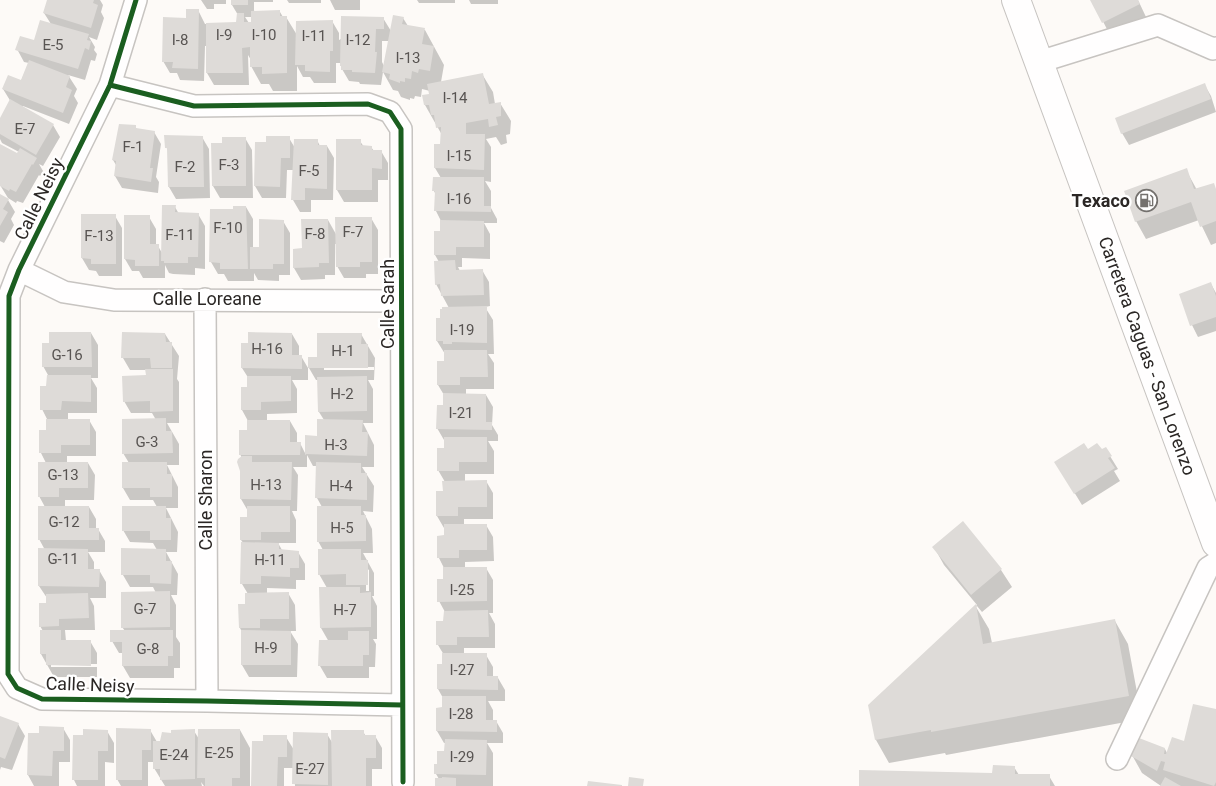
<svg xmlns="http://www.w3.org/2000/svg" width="1216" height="786" font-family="Roboto,sans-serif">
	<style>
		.shadow { fill: #0003; fill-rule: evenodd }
		.building { fill: #dedbd8 }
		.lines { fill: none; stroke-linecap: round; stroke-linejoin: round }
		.minor-casing { stroke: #c7c4c1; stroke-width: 24 }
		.secondary-casing { stroke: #c7c4c1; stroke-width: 30 }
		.minor { stroke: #fffefe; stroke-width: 21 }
		.secondary { stroke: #fffefe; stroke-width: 28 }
		.cycleway-casing { stroke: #fff; stroke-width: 8 }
		.cycleway { stroke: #1b5e20; stroke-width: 5 }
		.labels { text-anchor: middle; stroke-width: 4.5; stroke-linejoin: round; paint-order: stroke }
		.number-label { font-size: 15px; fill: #585452 }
		.street-label { font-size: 18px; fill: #2b2725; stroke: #fff }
		.poi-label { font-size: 18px; font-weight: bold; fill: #2b2725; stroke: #fff; text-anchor: end }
	</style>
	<rect width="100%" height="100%" fill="#fdfaf7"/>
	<path class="shadow" d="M48,0H100L103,5L101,12L104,18L97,40L89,37L95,47L94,50L97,54L95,61L91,60L85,80L68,75L77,89L74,96L78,103L69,124L23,106L22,107L53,125L60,137L43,166L39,164L43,171L40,176L39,175L23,203L17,201L16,203L8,198L0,185V145L18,155L19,152L2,143L0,139V122L11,102L3,89L21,81L29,63L24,62L17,49L35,42L51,24L44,13Z
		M201,0H226V4H214V9H207Z
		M232,0H273V2H254V12H280L283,17H286L297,35L332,21L339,33V40L383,18L391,31L403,18L408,26L425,30L444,65L441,82L482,74L493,92L495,104L500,103L511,121L510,134L506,135L507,143L501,145L496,137L486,139L491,147V182L485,181L491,191V208L497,219V223H484L490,234V259L462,258V267H458L460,271L482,270L489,282L490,306L485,307L493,320L494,354H488L494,363V389H466V395H486L493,407L492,425L498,435V441H488L494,451V474H465V482L486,481L493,493V519H464V525H486L493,537L494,561L465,562V568H486L493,580V613H489L495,624V648H464V655H486L493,667V678H498L505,690V701H488L493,710V721H496L503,733V743H487L493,753V786H436L439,779L436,774L438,765L445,752L446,743H444L437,731L444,709L443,698L438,689V666L443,665L444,655L438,645L445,623V612L439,601L445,580L444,568L439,558L445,536L444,528L437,516L445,482L438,470L445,449L444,440L437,428L444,406V395L438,385L445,363V354L437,341V319H442L449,308L436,284L439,262L435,255L441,232V221L436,211V195L434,191L441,178L435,168L442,145V135L425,105L430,95V91L422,89L421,97L415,96L414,99L410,98V100L401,97L398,91L393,90L383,72L381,85L360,84L359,82L349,81L342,69L341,63H336V83H314L310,77H303L297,66V91H273L269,84H261L251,66V60L248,55L249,85H214L207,73V46H205L204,81L180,80L177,73H170L163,61L187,19L198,10L205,24L238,23V15L232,5ZM245,17H252V23H249ZM382,41H389L384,66L382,62Z
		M287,0H321V3H289Z
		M330,0H360V10H335Z
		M417,0H455V3H419Z
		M469,0H498V4H471Z
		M1092,0H1138L1146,17L1110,35Z
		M1204,84L1211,96L1216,112L1129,145L1122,133Z
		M135,127L137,129L154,132L161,144L156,177L159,182L158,193L122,188L115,176L116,165L113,160Z
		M202,137L209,149L210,198L176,199L169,187V152L166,147Z
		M245,138L252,150L253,198H220L213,186Z
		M289,138L295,148L317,140L320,146H327L334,158L333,200H311V212H300L293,200V170H287L286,198H262L255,186L256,143H268Z
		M360,141L364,147H371L374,151H381L388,163V180H378V202H344L337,190Z
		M1186,170L1197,190L1216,189V243L1211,245L1199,220L1146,239L1136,221Z
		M0,195L8,200L15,212L11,219L14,225L4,243L0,241Z
		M175,207L179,214H198L205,226V269L195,268V275L173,274L169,273L165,265V278H143L139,271H132L125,259L149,217L156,229V246H158L162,253Z
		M246,207L253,219V248L260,249L283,221L290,233V275H279V281L258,280L254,273V281H228L224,274H218L211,262L234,211Z
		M115,216L122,228V276H99L96,271L89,270L82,258Z
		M371,218L378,230V274H366V278H344L337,266V244H335V275H325V279L301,280L294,268L303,250L328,220L337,236Z
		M1211,284L1216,293V331L1198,337L1192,325Z
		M91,333L98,345V378H91L97,388V413H68V420H89L96,432V456H67V463H88L95,475L94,500H65V507H89L96,519V529H98L105,541V552H88L94,562V570H99L106,582V598H90L94,606L95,630H65L66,641H90L97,653V677H54L41,654L43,631L40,626L47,604V598L39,586L45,550L39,539L45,507L39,496L46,463L41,453L40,431H47V419L42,409L48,388V375L43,366ZM51,664H97V667H51Z
		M165,334L179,356L177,379L179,382V423H167L179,444V465H167L178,487V508H166L178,532L177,552H166L178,574L177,595H171L176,605V637L180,643V668H174V678H130L123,666V653H119L112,641L125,631L122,627L156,593L153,587H130L123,575L157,550L153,543L130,542L123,530L157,507L153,500H130L123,488L129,463L123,453L156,420L152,413H131L124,401L147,376V370H130L123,358Z
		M292,334L299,346V356H301L308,368V380H292L297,389V413L267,414V421H290L297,433V444L300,443L306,455L307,437H318L324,420L319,412L318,380H316L309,368L319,358L361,334L375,358L374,380H368L373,389V423H363L374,445V467H362L374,486L373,512L363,511L372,529L373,553H363L374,573V596H372L377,606V639H373L376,644L375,667H369V678H327L320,666L329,642L321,628L320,588H327L319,574L323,550L318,541L322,507L317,498V466H313L307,455V467H293L298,475L297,511H292L296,520V543H278L282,550L298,552L305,564V580H296V589L267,588V594L288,593L295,605L296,631H290L298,644L297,677H249L242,665V632L240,628L247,605L248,594L242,584L244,544L241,540L248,518V511L241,499L242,458L240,454L249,432L248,421L242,410V388H248L249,379L242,368L250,344ZM324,367H374V370H324ZM366,568L369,570V591H366Z
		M1105,448L1118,469L1114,471L1120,481L1082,505L1063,474L1087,450H1102Z
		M963,523L1001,570L1012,587L982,612L977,606L976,607L989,629L992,643L1115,621L1128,644L1142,719L946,755L945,753L889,763L876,740L869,706L977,605L944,565L934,547Z
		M1216,711V786H1161L1142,773L1132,755L1165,749L1168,755L1185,742Z
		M0,717L18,724L25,736L12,770L1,767L0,770Z
		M63,728L70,740V762H59V786H34L28,775L40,734Z
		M150,730L157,742H161L172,734L194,731L199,739L240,730L250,748V786H204L201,782L202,786H165L154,768V762H148V786H121L117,779Z
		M107,731L114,743V763L105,762V786H77L74,780Z
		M363,731L366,737L375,736L382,748V769H372V786H295L294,768H284V786H253L264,742L286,737L294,750L327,734L333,744Z
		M1014,767L1019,775L1049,776L1055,786H860L994,775Z"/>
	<path class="building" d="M47,0H94L93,3L98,5L91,28L43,13Z
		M231,0H248V5H231Z
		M1090,0H1138L1140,4L1102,23Z
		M186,9H199L198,69L172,68L173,62H162L163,17L186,18Z
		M280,10V16H287V73L262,74V67H250V47L242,48L243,73H206V23L236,22L237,13H244V22H251V11Z
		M393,15L404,17L402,24L425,28L422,44L434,46L430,71L419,69L418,73L412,71L411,79L405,78V82L400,81V83L389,79L390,74L382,72Z
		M341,16L384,17V29H376L375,52H377L375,73L352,72V70H341V66H340Z
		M40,20L89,34L87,40L91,41L89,50L85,48L78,69L15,50L20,36L34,40Z
		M333,20V51H330V72L305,71V65H295L296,21Z
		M29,60L70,76L66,87L72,90L63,113L2,89L8,75L21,80Z
		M483,73L489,104L501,102V116L496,117L498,125L489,127L488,119L466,123V134H485L484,170L434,168V144H440L441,127L436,128L434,115H431L429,105H424L422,95L429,94L427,84Z
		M1205,83L1211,99L1121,134L1115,118Z
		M10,99L54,124L36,155L0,134V118Z
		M119,124L136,125V128L155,131L150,168H153L151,182L114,176L116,161L112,160Z
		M164,135L203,136L204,187H168L167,148H165Z
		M266,136H290V158H281L280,187L254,186L255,142H266Z
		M222,137H246V186H212L211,143H222Z
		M294,139H318V145H327V189L305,188V200H291Z
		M336,139H361V145L372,146V150H382V169L372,168V190H336Z
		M0,144L17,153L20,148L37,158L33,165L32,164L16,192L10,189L9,191L0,186Z
		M1187,168L1194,189L1214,183L1216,189V221L1200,227L1191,202L1135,222L1124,191Z
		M433,177H484V206H491V212L434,211L435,191H432Z
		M0,194L9,199L3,209L8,212L0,226Z
		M162,205H176L175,212L199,213L198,257H188V263H164V261H161Z
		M233,206H246L248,269H220V263L209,262L210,209H233Z
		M81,214H116V264H91V259L81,258Z
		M124,215H150V244H159V266H135V260L124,259Z
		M335,217H372V262H360V267H336Z
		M259,219L284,220V264H273V269H250V247H259Z
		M301,219H328L329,263H319V267L293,268V249L302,248Z
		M440,220L484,221V247H456V255H434V231H440Z
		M455,260L456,270L483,269L484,295L441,296L440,284L435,285L434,261Z
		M1211,282L1216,296V317L1190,326L1179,294Z
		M487,306V343L452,342V344H443V341H436V318H440V309H442V307Z
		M49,332H91L92,367H42V343H49Z
		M122,332L165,333L166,342H172V368H151L150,358H121Z
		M248,332L292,333V355H302V369L241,368V343H248Z
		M317,333H362L361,344H368V368H308V357H317Z
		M444,350H487L488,377H460V385H437V361H444Z
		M145,369H173V411L150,412V401L123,402L122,376L146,375Z
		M47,375H91V402L62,401L61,410H40V386H46Z
		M247,376H291V401L261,402V410H241V387H247Z
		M367,376V411L318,412L317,377Z
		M443,393L486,394V422H492V430L436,429L437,405H443Z
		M166,418V431H172L173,453L122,454V419Z
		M46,419H90V445H61V453H39V430H46Z
		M317,419L363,420L362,432H368L367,456L305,454V435L317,436Z
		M247,420H290V442H301L300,455H239V430H247Z
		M444,437H487V462H459V471H437V448H444Z
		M1084,443L1088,449L1097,443L1102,449L1106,447L1112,456L1108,458L1115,468L1074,494L1054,462Z
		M242,456H252V462H292L291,500L240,499V471L237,462L238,459Z
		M38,462H88V488H59V497H38Z
		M122,462H167V474H172V497H150V488H122Z
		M316,462L361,463V473H367V500L315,498Z
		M487,480V507H458V516H436V491H443L442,481Z
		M38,506H89V528H99V540H38Z
		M122,506H166V518H171V540H150V531H122Z
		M247,506H290V532H261V540H240V517H247Z
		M317,506H361V515H366V541L317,542Z
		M963,521L1002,569L971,595L932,547Z
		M444,524H487V550H459V558H437V536L444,535Z
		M241,542L279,543V549L299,551V568H290V577L261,576V584H240Z
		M38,548L88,549V569H100L99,587L38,586Z
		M121,548L166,549V561H172L171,584L150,583V575H121Z
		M318,549H361V560H368V585H346V574L318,575Z
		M443,567H487V601L437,602V579H443Z
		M319,587H360V593L371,592V627L320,628Z
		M170,591V627L121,628V592Z
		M289,592V619H260V628H239L238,604H245V593Z
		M88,593L89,618L59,619V626L39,627V603H46V594Z
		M976,604L983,644L1115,619L1129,696L931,732V730L875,740L868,705Z
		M488,610L489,637H457V645H436V621H443L444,611Z
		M40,630H61V640H91V666L46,665V654H40Z
		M110,630H173V656H168V666H122V642H110Z
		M241,630L291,631V665H241Z
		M348,631H369V655H363V666H318L319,640H348Z
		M442,653H487V676H498V690L437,689V664H442Z
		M442,696H486V720H497V732L436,731V708L442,707Z
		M1193,704L1216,709V782L1214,786L1163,770L1165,762L1161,761L1157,771L1131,756L1139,738L1165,748L1164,754H1166L1172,737L1184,741Z
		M0,716L19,723L5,759L0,757Z
		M39,726L64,727V751H53L52,776L27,775L28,733H39Z
		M116,728L151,729V750H142V780H116Z
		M83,729L108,730V751H98V780H72L73,735H83Z
		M195,729V779L160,780V769H153V741H160L162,732L171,733V730Z
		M198,729H240V778H232V786H205V778H197Z
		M331,730H364V735H376V758H366V786H332Z
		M293,732L328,733V785L292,784Z
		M263,735H287V757H278L277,786H251L252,741H263Z
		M445,739L487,740L486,775L434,774V764H437V751H444Z
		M993,765L1015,766V774H1050V786H859V770L992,773Z
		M442,777L456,778V786H435V778H442Z
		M629,777L644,779L643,786H628Z
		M1165,777L1181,786H1160Z
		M588,781L622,785V786H587Z"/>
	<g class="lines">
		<defs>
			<path id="minor" d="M136,0L110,85L19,270L9,296L8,674L17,688L42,699L207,701L402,705
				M1039,62L1158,25L1213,49L1216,48
				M110,85L194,106L368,104L390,112L401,129L403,782
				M19,270L64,292L114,300L401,301
				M205,299L207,701
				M1117,759L1208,568L1216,563"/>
			<path id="secondary" d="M1016,0L1216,543"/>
		</defs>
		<use href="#minor" class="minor-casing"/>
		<use href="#secondary" class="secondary-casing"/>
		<use href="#minor" class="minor"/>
		<use href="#secondary" class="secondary"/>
		<defs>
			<path id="cycleway" d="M136,0L110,85L19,270L9,296L8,674L17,688L42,699L207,701L402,705
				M110,85L194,106L368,104L390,112L401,129L403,782"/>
		</defs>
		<use href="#cycleway" class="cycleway-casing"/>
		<use href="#cycleway" class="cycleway"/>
	</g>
	<defs>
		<symbol id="fuel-ring" viewBox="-11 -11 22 22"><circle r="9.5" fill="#fff" stroke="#74716e" stroke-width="1.5"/><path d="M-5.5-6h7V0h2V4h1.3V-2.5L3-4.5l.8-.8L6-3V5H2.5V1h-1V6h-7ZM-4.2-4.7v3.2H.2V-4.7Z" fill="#74716e"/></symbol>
	</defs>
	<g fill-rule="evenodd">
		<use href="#fuel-ring" x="1134" y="188" width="25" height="25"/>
	</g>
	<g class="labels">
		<g class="number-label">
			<text x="224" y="40">I-9</text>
			<text x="264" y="40">I-10</text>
			<text x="314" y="41">I-11</text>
			<text x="180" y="45">I-8</text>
			<text x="358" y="45">I-12</text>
			<text x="53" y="50">E-5</text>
			<text x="408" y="63">I-13</text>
			<text x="455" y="103">I-14</text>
			<text x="25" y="134">E-7</text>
			<text x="133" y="152">F-1</text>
			<text x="459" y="161">I-15</text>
			<text x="229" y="170">F-3</text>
			<text x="185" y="172">F-2</text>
			<text x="309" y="176">F-5</text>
			<text x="459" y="204">I-16</text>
			<text x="228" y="233">F-10</text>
			<text x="353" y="237">F-7</text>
			<text x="315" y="239">F-8</text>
			<text x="180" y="240">F-11</text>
			<text x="99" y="241">F-13</text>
			<text x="462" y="335">I-19</text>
			<text x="267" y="354">H-16</text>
			<text x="343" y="356">H-1</text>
			<text x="67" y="360">G-16</text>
			<text x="342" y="399">H-2</text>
			<text x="461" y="418">I-21</text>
			<text x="147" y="447">G-3</text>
			<text x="336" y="450">H-3</text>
			<text x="63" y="480">G-13</text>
			<text x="266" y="490">H-13</text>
			<text x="341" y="491">H-4</text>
			<text x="64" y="527">G-12</text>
			<text x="342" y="533">H-5</text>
			<text x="63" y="564">G-11</text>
			<text x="270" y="565">H-11</text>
			<text x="462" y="595">I-25</text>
			<text x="145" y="614">G-7</text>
			<text x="345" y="615">H-7</text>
			<text x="266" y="653">H-9</text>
			<text x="148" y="654">G-8</text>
			<text x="462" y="675">I-27</text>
			<text x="461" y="719">I-28</text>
			<text x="219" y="758">E-25</text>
			<text x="174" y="760">E-24</text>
			<text x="462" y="762">I-29</text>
			<text x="310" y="774">E-27</text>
		</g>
		<g class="street-label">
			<text transform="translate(39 199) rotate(-64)" y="6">Calle Neisy</text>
			<text x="207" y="305">Calle Loreane</text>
			<text transform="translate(388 304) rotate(-90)" y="6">Calle Sarah</text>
			<text transform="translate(1147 356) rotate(70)" y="6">Carretera Caguas - San Lorenzo</text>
			<text transform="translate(206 500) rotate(-90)" y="6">Calle Sharon</text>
			<text transform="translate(90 685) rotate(2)" y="6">Calle Neisy</text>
		</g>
		<g class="poi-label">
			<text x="1130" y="207">Texaco</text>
		</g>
	</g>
</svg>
